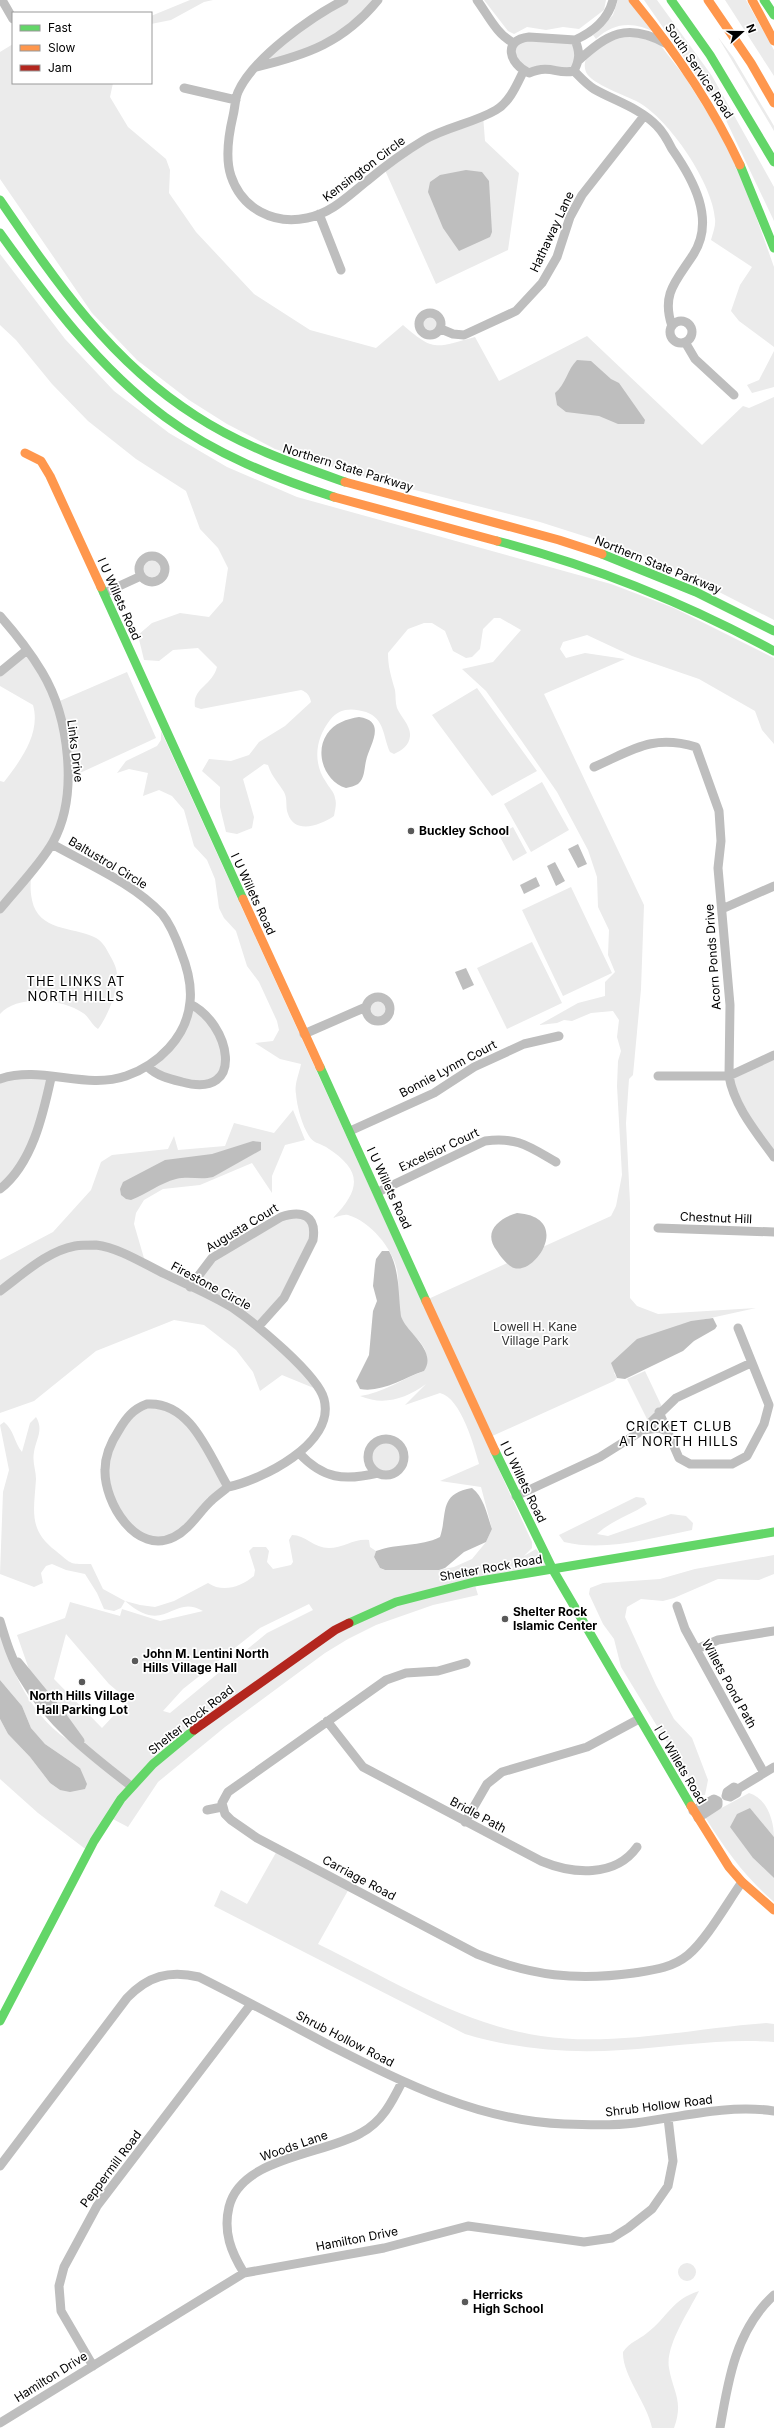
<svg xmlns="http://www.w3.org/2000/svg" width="774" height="2428" font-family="Inter,sans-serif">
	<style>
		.green { fill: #ebebeb; fill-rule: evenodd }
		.water { fill: #bebebe }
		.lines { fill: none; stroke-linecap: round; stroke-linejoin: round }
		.street { stroke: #bebebe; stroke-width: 9 }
		.fast { stroke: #63d668; stroke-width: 9 }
		.slow { stroke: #ff974d; stroke-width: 9 }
		.jam { stroke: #b3261e; stroke-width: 9 }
		.poi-dot { fill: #595959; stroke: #fff; stroke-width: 1.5 }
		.labels { text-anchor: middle; stroke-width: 3.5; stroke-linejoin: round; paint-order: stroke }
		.street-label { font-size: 12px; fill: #000; stroke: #fff }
		.poi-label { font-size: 12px; font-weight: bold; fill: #000; stroke: #fff; text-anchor: start }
		.park-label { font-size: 12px; fill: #323232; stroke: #fff }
		.neighbourhood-label { font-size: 13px; letter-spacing: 1px; fill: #000; stroke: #fff }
	</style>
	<rect width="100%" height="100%" fill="#fff"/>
	<path class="green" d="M190,0H213L204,2L171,20L151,24V16Z
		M344,0H378L320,48L256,67L276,47Z
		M484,0H606L604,10L579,29L563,27L546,30L527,27L514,34L508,31Z
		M618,0H631L656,33C634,21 614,22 596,39L593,35L613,15Z
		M644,0H657L712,76L774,187V221L723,114Z
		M725,0H746L774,50V76Z
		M622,35L646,36L658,42L685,77L720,133L743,180L774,267V347L739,321L731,311L740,285L752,267L711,240C713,233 716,225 715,219C713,184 669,119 638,102C627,96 591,84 586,72C578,52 609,41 622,35Z
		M718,37L733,57L774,126V131Z
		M521,38L575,40L574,71L529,73L513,61L514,43Z
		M13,44V83H113L110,97L128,127L166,159L170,170L169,193L196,232L254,294L310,330L376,348L403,325C435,353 436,347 475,337L499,381L587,336L702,445L743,406L749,408L774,397V620L684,574L634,552L540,522L372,479L275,449L227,424L189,400L137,360L92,313L0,179V52Z
		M483,115L485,141L519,173L508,250L436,284L384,168L399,156Z
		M0,254L65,339L114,391L169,433L227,467L297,497L611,584L674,608L774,658V744L762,730L755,711L699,679L632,656L587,635L563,642L560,649L566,658L585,653L625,659L544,694L644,905L641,989L633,1075L629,1079L626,1123L630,1203V1298L637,1306L658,1314L756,1308L679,1325L614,1373L617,1378L614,1381L488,1438L426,1300L611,1216L616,1206L622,1175L617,1086L618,1061L621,1051L617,1037L619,1020L613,1011L591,1013L572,1021L564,1020L557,1023L539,1025L578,1003L605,996V982L615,972L608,955L609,930L598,907L597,877L588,850L557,792L521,740L486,691L462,669L493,662L521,630L500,618H494L483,629L480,649L472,657L466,658L453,651L445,631L432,623H424L408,629L388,653C388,667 391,676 395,690C396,696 395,702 397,708C401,717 411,726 410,736C409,746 402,750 394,754L390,752C383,737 385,719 366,712C351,708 340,708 330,720C316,738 312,762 326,782C329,788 334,791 335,798C337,804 335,810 334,816C321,825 295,835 288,814C285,807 288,799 284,792C278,782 272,777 268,765L264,764L243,779L254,817L252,828L237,834L226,832L220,807V787L202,771L209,759L231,761L249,755L259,742L285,726L311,702C310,696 307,692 301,690L201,709L195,707C192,688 212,686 217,667L198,648L173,650L159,661L144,660L138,635L152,623L180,613L209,617L223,601L228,568L218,548L200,529L186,491L136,459L88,421L52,384L16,340L0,325Z
		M419 324a11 11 0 1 1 22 0a11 11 0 1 1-22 0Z
		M774,351V387L752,393L747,385L759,380Z
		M139 569a13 13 0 1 1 26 0a13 13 0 1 1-26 0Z
		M27,650L55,703L127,672L156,738L69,778C67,791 67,807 62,820C52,851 24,861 32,900C38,931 73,927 94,937C101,940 105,946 108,952C112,959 117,967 117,975C118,991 108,1016 98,1029C91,1024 89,1017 83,1013C64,999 17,994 0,1014V781L4,782C21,760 41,733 33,705L0,686V672Z
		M477,688L537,771L492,796L432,715Z
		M161,731L532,1542V1548L524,1556L536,1549L553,1570L474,1582L478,1595L433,1605L376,1625L348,1639L325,1653L225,1727L158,1782L128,1827L109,1817L88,1851L38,1813L0,1779V1719L8,1734L30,1757L50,1783L60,1790L80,1768L45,1744L31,1728L22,1706L0,1680V1631C12,1676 38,1729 83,1748L49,1714L31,1675L17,1635L65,1618L70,1602L120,1616L122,1609L160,1621L203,1611C172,1593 166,1637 125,1601L121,1608L114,1611L104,1609L97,1593L85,1574L66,1570L52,1564L46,1566L41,1573L43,1583L34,1587L0,1574L3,1492L9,1470L0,1425L4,1422C14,1430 14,1442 22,1452L30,1423L36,1417C44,1430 36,1439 34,1452C32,1462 36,1470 36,1479C34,1511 28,1530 56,1551C73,1565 69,1564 91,1564L103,1589L125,1601L140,1605L155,1607L174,1601L208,1583C223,1593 240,1587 254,1576L255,1570L249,1551L253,1547H266L269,1551L267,1562L273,1569L291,1565L293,1562L289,1540L292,1535C305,1535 314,1548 329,1548C343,1548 355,1538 369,1540L370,1547L376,1551L374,1557L380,1568L384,1570H439L454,1567L472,1559L486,1542L492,1529L481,1487L440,1481L479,1464C474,1446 461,1398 440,1393L405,1405L426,1384C405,1399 384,1406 360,1396C382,1393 402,1379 424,1371C436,1343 407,1337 402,1319C396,1304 400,1286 397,1270C393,1249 370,1221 348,1215C343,1214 337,1217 333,1218C362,1188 362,1170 326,1147C319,1143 313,1143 309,1136C302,1125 297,1107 296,1094C294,1085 299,1074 301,1064L280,1059L255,1043L273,1041L279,1030L277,1021L259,982L247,966L236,931L224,918L219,908L215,879L207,860L194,846L184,810L172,796L159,790L143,796L148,773L129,769L117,773L126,761L157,746L161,740ZM309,1604L313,1610L267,1633L170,1713L163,1711L183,1689L260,1628ZM66,1634L109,1684L128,1700L102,1728L54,1679Z
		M542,782L569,830L531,852L504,804Z
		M513,827L527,853L513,861L499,835Z
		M571,887L612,973L563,996L522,910Z
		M532,942L562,1003L507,1029L477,968Z
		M366 1009a12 12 0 1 1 24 0a12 12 0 1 1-24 0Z
		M190,1004L204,1012L227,1056L215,1082L185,1083L148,1067L167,1051Z
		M774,1056V1157L762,1140L729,1076Z
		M51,1078L28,1152L0,1189V1079Z
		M293,1110L305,1140L285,1145L272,1176V1193L252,1163L200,1185L163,1189L144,1200L136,1213L134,1224L146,1265L190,1286L204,1266L281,1217L303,1215L315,1231L291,1287L258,1327L321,1391L282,1375L260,1391L253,1372L236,1350L204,1325L174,1320L96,1351L34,1401L0,1413V1260L53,1232L91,1190L101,1162L112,1155L168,1149L174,1136L178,1150L225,1146L234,1123L274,1133Z
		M645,1371L663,1409L649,1423L627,1379Z
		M157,1404L187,1420L228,1487L174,1537L145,1538L115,1508L104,1469L127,1418Z
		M368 1457a18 18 0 1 1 36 0a18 18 0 1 1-36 0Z
		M636,1497L644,1498L647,1504C631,1515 612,1520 597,1534L608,1536L671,1514L686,1516L693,1523L692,1530C651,1538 605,1552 564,1542L559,1535Z
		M774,1555V1574L759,1580L718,1579L674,1598L663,1601L641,1599L627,1607L625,1617L656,1685L674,1719L692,1738L708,1780L705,1795H699L621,1667L614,1639L603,1624L589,1594L590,1588L603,1583L660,1579L695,1569Z
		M749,1793C767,1798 774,1821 774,1837L750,1808L753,1858L774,1878V1902C745,1877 725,1849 705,1817Z
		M278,1849L350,1887L318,1944C390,1979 461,2024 541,2036C613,2047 694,2028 766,2023L774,2024V2042C723,2038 673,2047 622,2050C569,2054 515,2049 465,2034L214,1906L221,1890L247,1904Z
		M678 2272a9 9 0 1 1 18 0a9 9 0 1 1-18 0Z
		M699,2291C689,2311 665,2346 669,2368C673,2392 684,2401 674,2428H652C647,2403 622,2375 623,2352C631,2341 637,2341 647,2333C668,2317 671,2300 699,2291Z"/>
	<path class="water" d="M466,170L482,172L489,181L492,232L490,237L459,251L443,228L428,192L430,182L440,175Z
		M577,360L591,361L611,379L619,383L645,420L644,424H618L599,416L566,412L557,405L555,393C566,384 567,370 577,360Z
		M359,717C388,721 369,746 366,761C364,769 365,778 358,784C355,786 350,787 346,788C325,782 314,753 327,734C334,723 347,719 359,717Z
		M578,844L587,864L578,868L568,849Z
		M555,862L565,881L556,886L547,866Z
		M536,877L540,886L524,894L520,885Z
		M466,968L474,985L463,990L455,972Z
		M253,1141L261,1142V1150L213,1177C201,1180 189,1176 176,1179C160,1183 147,1194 131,1200L126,1199L121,1195L120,1189L123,1182L165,1160L212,1154Z
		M517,1213C573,1217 536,1275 514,1268C508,1266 500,1256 497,1251C482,1232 499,1218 517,1213Z
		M382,1251H389C400,1271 398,1294 401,1316C406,1333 438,1350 424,1371C403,1378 382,1393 360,1389L356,1381L369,1355L373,1311L377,1301L373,1286L375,1265L376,1259Z
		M713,1318L717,1326L715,1329L694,1341L683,1351L625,1379L617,1378L611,1363L637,1339L691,1321Z
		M472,1488C484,1497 487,1515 492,1529L486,1542L464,1552L445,1568L439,1570H385L380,1568L374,1557L376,1551C398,1543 420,1547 440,1537C448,1513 438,1494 472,1488Z
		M0,1680L22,1706L31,1728L45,1744L80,1768L87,1784L85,1789L70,1792L60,1790L50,1783L30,1757L8,1734L0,1719Z
		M750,1808L774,1837V1878L753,1858L730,1827L737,1814Z"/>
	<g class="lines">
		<path class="street" d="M2,0L13,19
			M344,0C311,17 253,58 238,92C235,99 235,108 233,116C229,133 225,158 231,176C242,209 274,225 307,218C332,213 348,196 367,181C385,166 404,152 424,140C446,127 474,123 496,110C510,102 517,84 524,70
			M477,0C488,15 497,35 514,43
			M529,37L575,40C580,52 580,59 574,71C556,75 552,64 529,73C509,64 502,40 529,37Z
			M575,40C593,32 608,20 613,0
			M578,61C607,34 627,22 665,43
			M256,67C307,55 344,42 378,0
			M574,71C580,77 587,85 594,89C615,101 640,108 657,126C663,132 668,141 672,149C693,179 716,220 693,255C676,281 661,294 672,326
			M184,88L236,100
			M319,214L341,270
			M419 324a11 11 0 1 1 22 0a11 11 0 1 1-22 0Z
			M670 332a11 11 0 1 1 22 0a11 11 0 1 1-22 0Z
			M441,329L453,334L464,335L516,311L542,283L557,257L570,217L582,195L644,116
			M685,342L695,359L734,395
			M139 569a13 13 0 1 1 26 0a13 13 0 1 1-26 0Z
			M104,593L141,576
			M0,616C15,633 30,652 42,672C69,717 79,795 53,842C40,865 17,888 0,909
			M0,672L27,650
			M594,767C633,750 652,734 696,747L719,811L721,841L718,868L730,1005L729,1076C734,1106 756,1132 774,1157
			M722,909L774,886
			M366 1009a12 12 0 1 1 24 0a12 12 0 1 1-24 0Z
			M304,1034L366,1007
			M148,1067C157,1076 170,1079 182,1082C248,1100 229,1022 190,1004
			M658,1076H729L774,1055
			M0,1079C41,1065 85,1090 126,1076C158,1065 187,1037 190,1002C192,985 187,967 181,952C176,938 171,925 162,914C133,883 89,865 52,844
			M350,1131L434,1093L474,1067L524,1044L559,1036
			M0,1189C32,1164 43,1115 51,1078
			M378,1192L485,1141C518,1137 528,1146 556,1162
			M658,1228L774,1232
			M190,1287L212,1258L281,1217C302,1210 317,1215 313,1240L284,1298L258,1327
			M0,1291C22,1275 47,1251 75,1246C81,1245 89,1245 96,1245C120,1248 144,1264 165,1274C188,1285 212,1295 233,1308C255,1323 318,1375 324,1399C336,1444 261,1480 228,1487
			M147,1404C191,1401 209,1455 228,1487C222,1492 216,1496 211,1501C199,1512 190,1529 174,1537C136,1556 104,1502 105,1470C105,1456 111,1442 119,1430C126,1418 133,1409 147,1404Z
			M659,1412L679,1458L690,1464H732L747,1456L764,1424L769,1405L738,1328
			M643,1430L659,1428L667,1431
			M368 1457a18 18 0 1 1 36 0a18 18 0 1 1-36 0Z
			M299,1453C323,1479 344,1481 378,1473
			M516,1496L600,1457L643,1430L676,1398L751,1363
			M677,1606L685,1629L764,1773
			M0,1621C6,1641 12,1661 23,1678C49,1723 91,1755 131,1786
			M697,1649L718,1640L774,1631
			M18,1662L59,1712L80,1741
			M466,1663L438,1671L406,1673L386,1680L228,1792L222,1803L225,1814L231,1820L257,1838L477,1954C532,1976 576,1981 634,1973C654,1970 672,1968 688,1955C707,1939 727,1903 742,1882
			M327,1721L363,1767L541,1861C572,1874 615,1878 637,1847
			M734,1787L738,1789L737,1793L730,1797L726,1796L727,1792Z
			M738,1789L774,1767
			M207,1810L222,1807
			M693,1811L714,1799L718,1801V1805L698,1818
			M465,1822L487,1784L502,1772L587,1747L639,1719
			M0,2166L127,1998C148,1976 169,1970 199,1977C243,1999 286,2022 329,2045C404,2083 479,2121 564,2124C588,2125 612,2126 635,2123C680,2117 728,2104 774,2111
			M244,2273C231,2252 223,2232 229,2207C241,2157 323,2155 361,2133C382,2122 392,2102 402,2082
			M93,2366L61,2311L59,2286L64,2267L97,2206L251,2004
			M0,2423L244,2273L384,2248L468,2226L584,2242L612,2238L628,2228L652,2209L668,2186L673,2161L668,2118
			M720,2428C728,2380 736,2330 774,2295"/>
		<path class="fast" d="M671,0L710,55L774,162
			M764,0L774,15
			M740,165L774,248
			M0,200C56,282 111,362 196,416C242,446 294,464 345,482
			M0,233C48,300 98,367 165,417C215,454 275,478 334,497
			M497,541C594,566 685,603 774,651
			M602,554L696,592L774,631
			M101,587L243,899
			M320,1067L426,1301
			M495,1451L553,1570L691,1806
			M349,1623L396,1602L474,1582L774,1532
			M0,2021L94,1841L121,1799L153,1764L194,1730"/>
		<path class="slow" d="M633,0C675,51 712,105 740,165
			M708,0L751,63L774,103
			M752,0L774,41
			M25,453L41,461L50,476L101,587
			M345,482L559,540L602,554
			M334,497L497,541
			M243,899L320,1067
			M426,1301L495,1451
			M691,1806L729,1867L742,1882L774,1910"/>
		<path class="jam" d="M194,1730L335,1630L349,1623"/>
	</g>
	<g class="poi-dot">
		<circle cx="411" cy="831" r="4"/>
		<circle cx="505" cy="1619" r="4"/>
		<circle cx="135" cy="1661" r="4"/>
		<circle cx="82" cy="1682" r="4"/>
		<circle cx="465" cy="2302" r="4"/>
	</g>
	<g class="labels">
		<g class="street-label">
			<text transform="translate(699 71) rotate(56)" y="4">South Service Road</text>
			<text transform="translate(364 169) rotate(-37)" y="4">Kensington Circle</text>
			<text transform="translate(552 232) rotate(-65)" y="4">Hathaway Lane</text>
			<text transform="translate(348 468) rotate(17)" y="4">Northern State Parkway</text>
			<text transform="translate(658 565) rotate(22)" y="4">Northern State Parkway</text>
			<text transform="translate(119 599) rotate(66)" y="4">I U Willets Road</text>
			<text transform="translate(75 751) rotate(83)" y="4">Links Drive</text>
			<text transform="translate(108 863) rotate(31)" y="4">Baltustrol Circle</text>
			<text transform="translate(253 894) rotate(65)" y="4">I U Willets Road</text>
			<text transform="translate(713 957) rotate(-94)" y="4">Acorn Ponds Drive</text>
			<text transform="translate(448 1069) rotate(-28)" y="4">Bonnie Lynm Court</text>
			<text transform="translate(439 1150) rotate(-25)" y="4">Excelsior Court</text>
			<text transform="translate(389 1188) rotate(65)" y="4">I U Willets Road</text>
			<text transform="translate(716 1218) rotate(2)" y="4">Chestnut Hill</text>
			<text transform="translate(242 1228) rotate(-31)" y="4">Augusta Court</text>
			<text transform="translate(211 1286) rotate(28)" y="4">Firestone Circle</text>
			<text transform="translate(523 1482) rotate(64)" y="4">I U Willets Road</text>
			<text transform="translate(491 1568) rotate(-10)" y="4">Shelter Rock Road</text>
			<text transform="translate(729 1684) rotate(61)" y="4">Willets Pond Path</text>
			<text transform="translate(191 1720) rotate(-38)" y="4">Shelter Rock Road</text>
			<text transform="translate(680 1765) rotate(59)" y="4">I U Willets Road</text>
			<text transform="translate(478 1815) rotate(28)" y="4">Bridle Path</text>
			<text transform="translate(359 1878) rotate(28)" y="4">Carriage Road</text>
			<text transform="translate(345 2039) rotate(27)" y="4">Shrub Hollow Road</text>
			<text transform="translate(659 2106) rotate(-7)" y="4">Shrub Hollow Road</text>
			<text transform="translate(294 2146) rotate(-19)" y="4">Woods Lane</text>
			<text transform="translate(111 2169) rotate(-53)" y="4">Peppermill Road</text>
			<text transform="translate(357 2239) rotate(-11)" y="4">Hamilton Drive</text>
			<text transform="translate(51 2377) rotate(-32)" y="4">Hamilton Drive</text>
		</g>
		<g class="poi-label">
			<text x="419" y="835">Buckley School</text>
			<text x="513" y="1616">Shelter Rock<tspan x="513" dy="14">Islamic Center</tspan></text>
			<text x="143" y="1658">John M. Lentini North<tspan x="143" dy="14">Hills Village Hall</tspan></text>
			<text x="82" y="1700" text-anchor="middle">North Hills Village<tspan x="82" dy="14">Hall Parking Lot</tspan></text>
			<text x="473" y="2299">Herricks<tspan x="473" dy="14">High School</tspan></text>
		</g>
		<g class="park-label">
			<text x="535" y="1331">Lowell H. Kane<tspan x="535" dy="14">Village Park</tspan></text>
		</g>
		<g class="neighbourhood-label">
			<text x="76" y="986">THE LINKS AT<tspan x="76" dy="15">NORTH HILLS</tspan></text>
			<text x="679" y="1431">CRICKET CLUB<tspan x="679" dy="15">AT NORTH HILLS</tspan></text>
		</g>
	</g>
	<rect x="12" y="12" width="140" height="72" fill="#ffffff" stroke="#999999"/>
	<rect x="20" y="25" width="20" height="6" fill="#63d668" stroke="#999999"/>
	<text x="48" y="32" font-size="12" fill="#000000">Fast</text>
	<rect x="20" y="45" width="20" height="6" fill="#ff974d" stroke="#999999"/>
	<text x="48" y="52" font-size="12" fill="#000000">Slow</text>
	<rect x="20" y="65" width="20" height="6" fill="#b3261e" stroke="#999999"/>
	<text x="48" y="72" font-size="12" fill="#000000">Jam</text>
	<g transform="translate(742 32) rotate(69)" stroke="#ffffff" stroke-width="3" paint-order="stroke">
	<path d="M0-3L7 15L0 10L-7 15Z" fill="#000000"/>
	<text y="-6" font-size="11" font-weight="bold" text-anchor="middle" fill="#000000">N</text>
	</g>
</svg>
